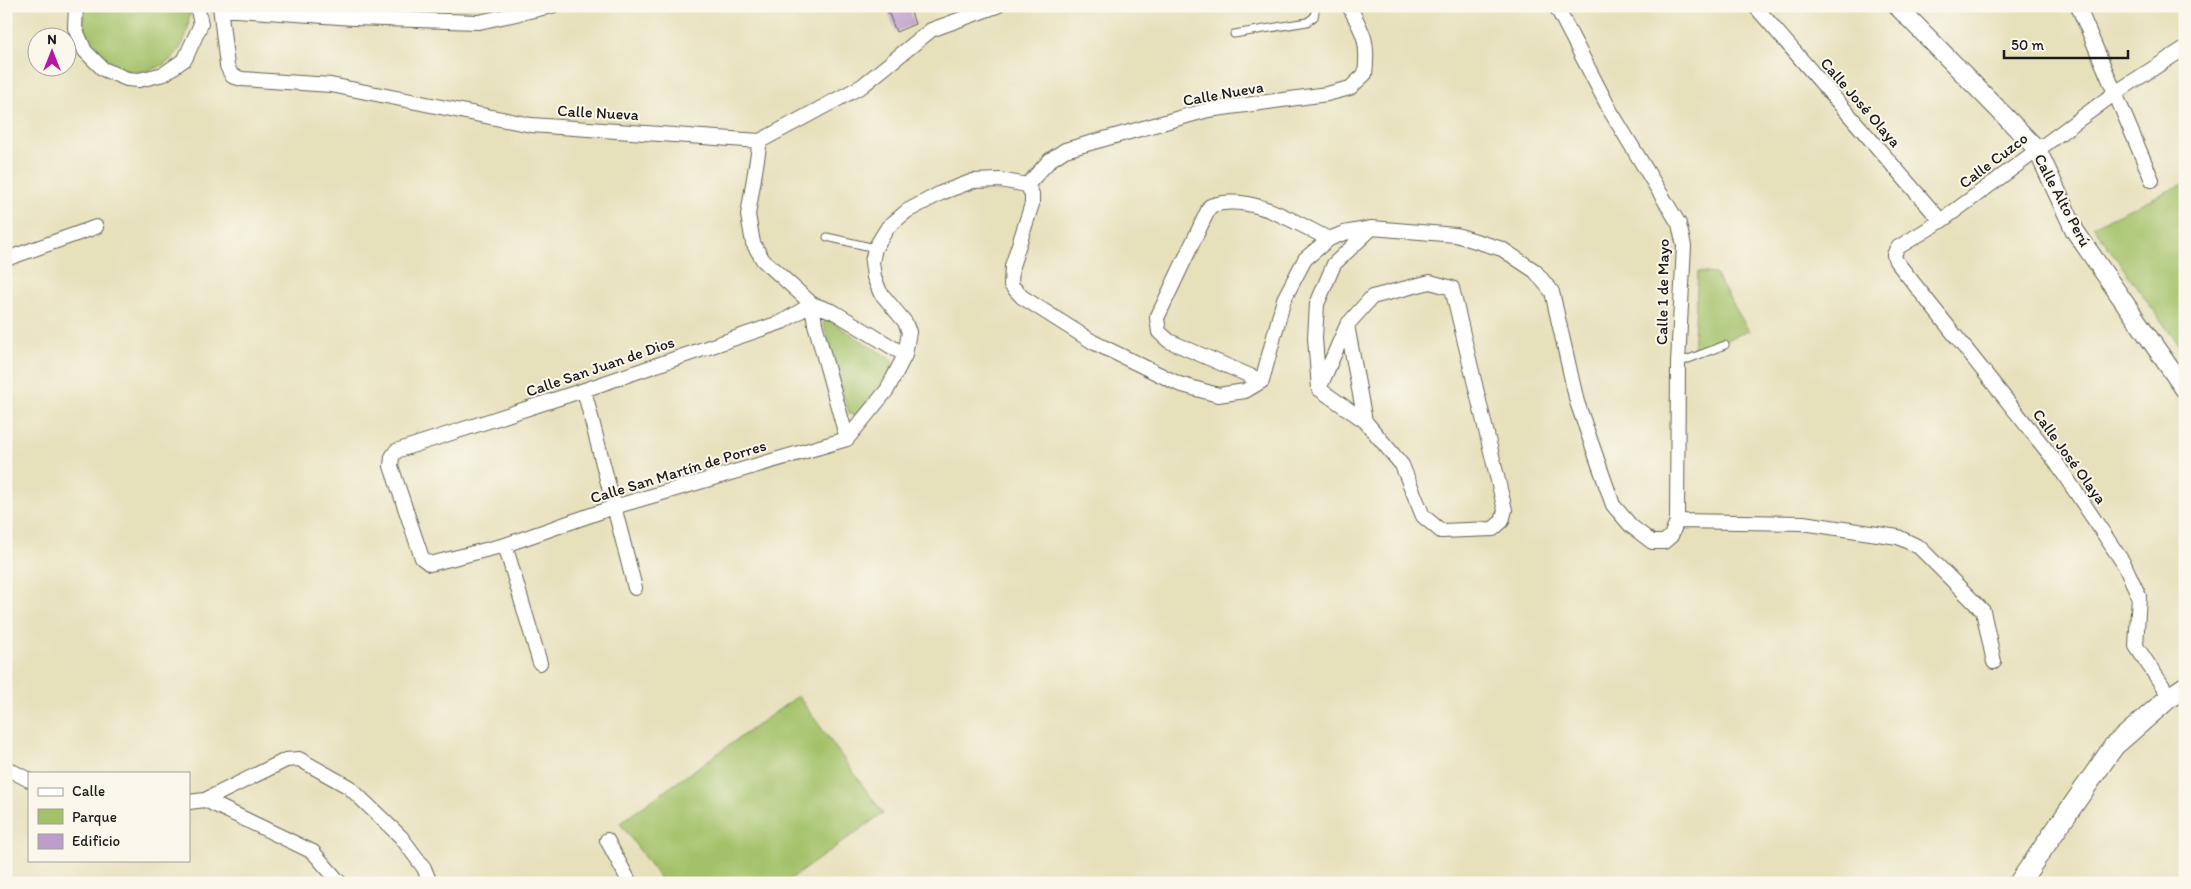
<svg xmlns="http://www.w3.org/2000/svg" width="2191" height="889" font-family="Itim,sans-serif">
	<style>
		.green { fill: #a3c168; stroke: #606e42 }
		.building { fill: #bd9ecb }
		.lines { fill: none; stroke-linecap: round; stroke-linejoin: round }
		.service-casing { stroke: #636154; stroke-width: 9 }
		.minor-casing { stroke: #636154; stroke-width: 16 }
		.tertiary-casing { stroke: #636154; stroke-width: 20 }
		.secondary-casing { stroke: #636154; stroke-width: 22 }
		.service { stroke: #fff; stroke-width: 7 }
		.minor { stroke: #fff; stroke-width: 14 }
		.tertiary { stroke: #fff; stroke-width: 18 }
		.secondary { stroke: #fff; stroke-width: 20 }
		.labels { text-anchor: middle; stroke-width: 4; stroke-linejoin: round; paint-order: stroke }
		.street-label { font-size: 16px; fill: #1c1c1c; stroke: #fbf7ec }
	</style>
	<rect width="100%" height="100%" fill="#fbf7ec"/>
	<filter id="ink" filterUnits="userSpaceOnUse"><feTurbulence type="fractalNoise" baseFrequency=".02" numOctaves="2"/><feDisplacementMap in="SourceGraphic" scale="10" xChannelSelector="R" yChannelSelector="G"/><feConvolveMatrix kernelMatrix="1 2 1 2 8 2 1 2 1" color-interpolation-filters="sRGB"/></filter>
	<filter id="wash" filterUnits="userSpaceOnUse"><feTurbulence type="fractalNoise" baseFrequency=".0096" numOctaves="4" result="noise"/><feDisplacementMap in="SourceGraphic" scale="20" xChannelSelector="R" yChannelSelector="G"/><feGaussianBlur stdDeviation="1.12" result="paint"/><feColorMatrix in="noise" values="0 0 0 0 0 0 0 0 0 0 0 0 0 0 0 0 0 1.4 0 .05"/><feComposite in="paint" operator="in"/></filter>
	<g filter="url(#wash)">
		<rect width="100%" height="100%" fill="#e6e0bb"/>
		<path class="green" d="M84,6H189C195,99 71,88 84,6Z
			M2185,183V354L2093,226Z
			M1698,272L1715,274L1749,331L1693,352Z
			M827,319L892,360L893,368L856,416L849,413L823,323Z
			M798,696L883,813L785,883H663L620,823Z"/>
		<g id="blocks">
			<path class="building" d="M886,6H909L915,24L896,32Z"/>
		</g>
	</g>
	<g filter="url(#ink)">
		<use href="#blocks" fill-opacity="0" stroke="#636154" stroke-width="1"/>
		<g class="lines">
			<defs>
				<path id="service" d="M1234,34L1307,22L1314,17L1316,6
					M827,237L875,248
					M1678,363L1725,345"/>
				<path id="minor" d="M76,6L75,28L85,51L103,69L127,79L139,80L164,74L185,59L201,24L197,6
					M220,6L227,66L232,76L242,79L331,85L531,125L760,141L862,86L931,30L997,6
					M1755,6L1941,221
					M2078,6L2152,180
					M221,9L354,18L479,22L552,6
					M760,141L748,215L753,243L763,260L812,304L834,312L905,355
					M1027,185L1050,160L1065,150L1208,110L1327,94L1350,88L1365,74C1369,42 1364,34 1349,6
					M6,259L96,227
					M1347,325L1365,421
					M1262,381L1169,341L1159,332L1157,318L1210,206C1250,192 1294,222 1329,239
					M1319,389L1347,325L1372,297L1430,282L1452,288L1505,510L1502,521L1493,529L1441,531L1423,516L1402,465L1365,421L1319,389L1315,338L1317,304L1334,264L1372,228
					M584,390L635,588
					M847,439L815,324L812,304L782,322L584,390L396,451L392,457L391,466L422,558L430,564L505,545L614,507L847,439L887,390L905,355L909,332L905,322L880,292L874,277L872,262L875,248L888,227L907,211L941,193L973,181L1000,180L1027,185L1032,194V204L1012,266L1011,285L1022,297L1093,342L1179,384L1218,395L1245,391L1262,381L1284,299L1305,259L1329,239L1344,233L1372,228L1456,235L1502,249L1535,271L1552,292L1577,402L1613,505L1631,526L1652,542H1664L1671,536L1677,521L1678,363L1684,246L1679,224L1611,112L1556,6
					M1677,521L1803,523L1898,537L1919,547L1983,611L1994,662
					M505,545L540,663
					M2170,697L2136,646L2139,596L2124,564L2055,461L1896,261L1894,255L1897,248L1941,221L2115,93L2185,48
					M6,768L29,780
					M205,800L313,852L340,883
					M189,802L205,800L286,760L299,759L349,787L401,837L424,868L430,883
					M607,840L630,883"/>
				<path id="tertiary" d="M1897,6L2037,149L2075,231L2185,390"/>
				<path id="secondary" d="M2019,883L2114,746L2170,697L2185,687"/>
			</defs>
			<use href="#service" class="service-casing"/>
			<use href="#minor" class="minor-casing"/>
			<use href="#tertiary" class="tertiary-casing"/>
			<use href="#secondary" class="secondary-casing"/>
			<use href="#service" class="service"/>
			<use href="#minor" class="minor"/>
			<use href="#tertiary" class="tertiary"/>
			<use href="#secondary" class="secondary"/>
		</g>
	</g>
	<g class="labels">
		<g class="street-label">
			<text transform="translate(1223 93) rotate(-10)" y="6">Calle Nueva</text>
			<text transform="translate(1861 102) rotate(49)" y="6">Calle José Olaya</text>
			<text transform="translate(598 112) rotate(3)" y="6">Calle Nueva</text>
			<text transform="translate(1993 160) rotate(-37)" y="6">Calle Cuzco</text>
			<text transform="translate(2063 200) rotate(62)" y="6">Calle Alto Perú</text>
			<text transform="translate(1662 292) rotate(-89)" y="6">Calle 1 de Mayo</text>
			<text transform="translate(600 366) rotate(-19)" y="6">Calle San Juan de Dios</text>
			<text transform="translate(2070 456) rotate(54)" y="6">Calle José Olaya</text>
			<text transform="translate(678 471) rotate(-17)" y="6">Calle San Martín de Porres</text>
		</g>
	</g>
	<rect width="2191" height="889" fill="none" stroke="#fbf7ec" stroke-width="25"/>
	<rect x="28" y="772" width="162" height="90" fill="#fbf7ec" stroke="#a29f99"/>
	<rect x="38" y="788" width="25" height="8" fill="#ffffff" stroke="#a29f99"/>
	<text x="72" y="796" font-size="15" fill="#1c1c1c">Calle</text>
	<rect x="38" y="809" width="25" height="15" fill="#a3c168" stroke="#a29f99"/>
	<text x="72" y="822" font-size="15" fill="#1c1c1c">Parque</text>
	<rect x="38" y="834" width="25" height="15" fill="#bd9ecb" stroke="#a29f99"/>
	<text x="72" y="846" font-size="15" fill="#1c1c1c">Edificio</text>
	<g transform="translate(52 52)"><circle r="24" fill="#fbf7ec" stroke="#a29f99"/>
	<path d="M0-4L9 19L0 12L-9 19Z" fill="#b5179e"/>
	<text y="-8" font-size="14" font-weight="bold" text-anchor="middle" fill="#1c1c1c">N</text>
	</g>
	<path d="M2004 50v8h124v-8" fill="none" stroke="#1c1c1c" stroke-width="2.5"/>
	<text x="2011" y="50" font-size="15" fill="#1c1c1c" stroke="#fbf7ec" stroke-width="4" paint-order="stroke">50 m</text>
</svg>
